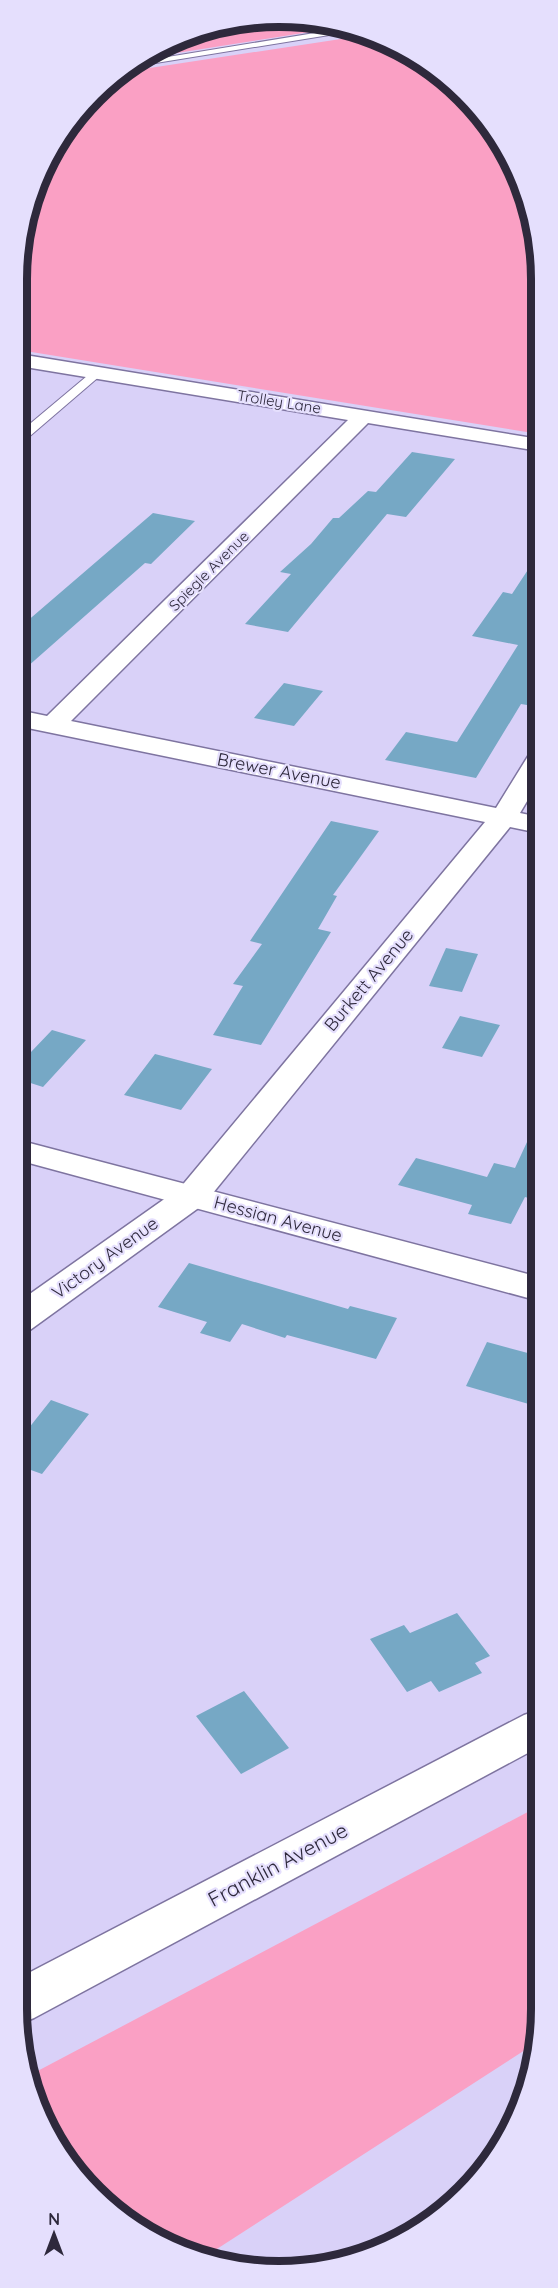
<svg xmlns="http://www.w3.org/2000/svg" width="558" height="2288" font-family="Quicksand,sans-serif">
	<style>
		.green { fill: #faa0c4 }
		.building { fill: #76a8c5 }
		.lines { fill: none; stroke-linecap: round; stroke-linejoin: round }
		.service-casing { stroke: #7e74a0; stroke-width: 2 }
		.minor-casing { stroke: #7e74a0; stroke-width: 3 }
		.secondary-casing { stroke: #7e74a0; stroke-width: 3 }
		.service { fill: #fff; fill-rule: evenodd }
		.minor { fill: #fff; fill-rule: evenodd }
		.secondary { fill: #fff; fill-rule: evenodd }
		.labels { text-anchor: middle; stroke-width: 4.5; stroke-linejoin: round; paint-order: stroke }
		.far-street-label { font-size: 15px; fill: #2e293c; stroke: #e5dffd }
		.street-label { font-size: 18px; fill: #2e293c; stroke: #e5dffd }
		.near-street-label { font-size: 21px; fill: #2e293c; stroke: #e5dffd }
		.rim { fill: none; stroke: #2e293c; stroke-width: 8 }
	</style>
	<rect width="100%" height="100%" fill="#d9d1f8"/>
	<path class="green" d="M314,19L342,27L145,58L211,25Z
		M367,35L395,44L465,94L515,163L539,245V434L19,350V244L52,147L117,73Z
		M539,1806V2041L206,2256L163,2245L82,2182L36,2109L30,2075Z"/>
	<path class="building" d="M412,452L455,459L406,517L387,514L288,632L245,624L291,574L280,572L311,544L333,518H339L368,491L376,492Z
		M153,513L195,521L151,564L145,563L18,675V629Z
		M539,553V707L521,704L476,778L385,760L406,732L457,742L518,645L472,636L503,592L512,594Z
		M284,683L323,691L294,726L254,718Z
		M331,821L379,831L333,895L337,896L318,929L331,932L261,1045L213,1035L243,986L233,984L262,944L250,941Z
		M446,948L478,954L462,992L429,986Z
		M460,1016L500,1025L482,1057L442,1048Z
		M52,1030L86,1040L43,1087L18,1079V1048L31,1052Z
		M155,1054L212,1069L181,1110L124,1095Z
		M539,1116V1201L525,1197L511,1224L468,1214L472,1205L398,1185L416,1158L487,1177L494,1163L515,1168Z
		M189,1263L348,1309L350,1306L397,1318L376,1359L287,1335L285,1338L242,1324L230,1342L200,1333L207,1322L158,1307Z
		M487,1342L539,1356V1407L466,1386Z
		M51,1400L89,1414L42,1474L17,1465V1443Z
		M457,1613L490,1656L475,1663L482,1673L439,1692L431,1681L407,1692L370,1639L404,1625L410,1633Z
		M244,1691L289,1748L241,1774L196,1716Z"/>
	<g class="lines">
		<defs>
			<path id="service" d="M345,28L354,31L125,68L137,62Z
				M97,369L103,373L101,375L23,442L19,443V433L93,371Z"/>
			<path id="minor" d="M19,354L539,439V451L368,423L71,721L496,808L530,753L539,751V781L520,813L539,817V833L510,827L204,1204L30,1330L17,1333V1303L180,1188L485,822L18,726V710L47,716L348,420L19,366Z
				M539,1710V1747L34,2018L19,2024L16,2009L17,1979L524,1715Z"/>
			<path id="secondary" d="M18,1140L539,1277V1301L18,1160Z"/>
		</defs>
		<use href="#service" class="service-casing"/>
		<use href="#minor" class="minor-casing"/>
		<use href="#secondary" class="secondary-casing"/>
		<use href="#service" class="service"/>
		<use href="#minor" class="minor"/>
		<use href="#secondary" class="secondary"/>
	</g>
	<g class="labels">
		<g class="far-street-label">
			<text transform="translate(279 402) rotate(9)" y="5">Trolley Lane</text>
			<text transform="translate(209 571) rotate(-45)" y="5">Spiegle Avenue</text>
		</g>
		<g class="street-label">
			<text transform="translate(279 771) rotate(11)" y="6">Brewer Avenue</text>
			<text transform="translate(369 980) rotate(-50)" y="6">Burkett Avenue</text>
			<text transform="translate(278 1219) rotate(15)" y="6">Hessian Avenue</text>
			<text transform="translate(105 1258) rotate(-36)" y="6">Victory Avenue</text>
		</g>
		<g class="near-street-label">
			<text transform="translate(278 1865) rotate(-28)" y="7">Franklin Avenue</text>
		</g>
	</g>
	<path d="M0 0H558V2288H0ZM279 27H279A252 252 0 0 1 531 279V2009A252 252 0 0 1 279 2261H279A252 252 0 0 1 27 2009V279A252 252 0 0 1 279 27Z" fill="#e5dffd" fill-rule="evenodd"/>
	<path class="rim" d="M279 27H279A252 252 0 0 1 531 279V2009A252 252 0 0 1 279 2261H279A252 252 0 0 1 27 2009V279A252 252 0 0 1 279 27Z"/>
	<g transform="translate(54 2234)" stroke="#e5dffd" stroke-width="4.5" paint-order="stroke">
	<path d="M0-4.5L10 22L0 15L-10 22Z" fill="#2e293c"/>
	<text y="-9" font-size="16" font-weight="bold" text-anchor="middle" fill="#2e293c">N</text>
	</g>
</svg>
